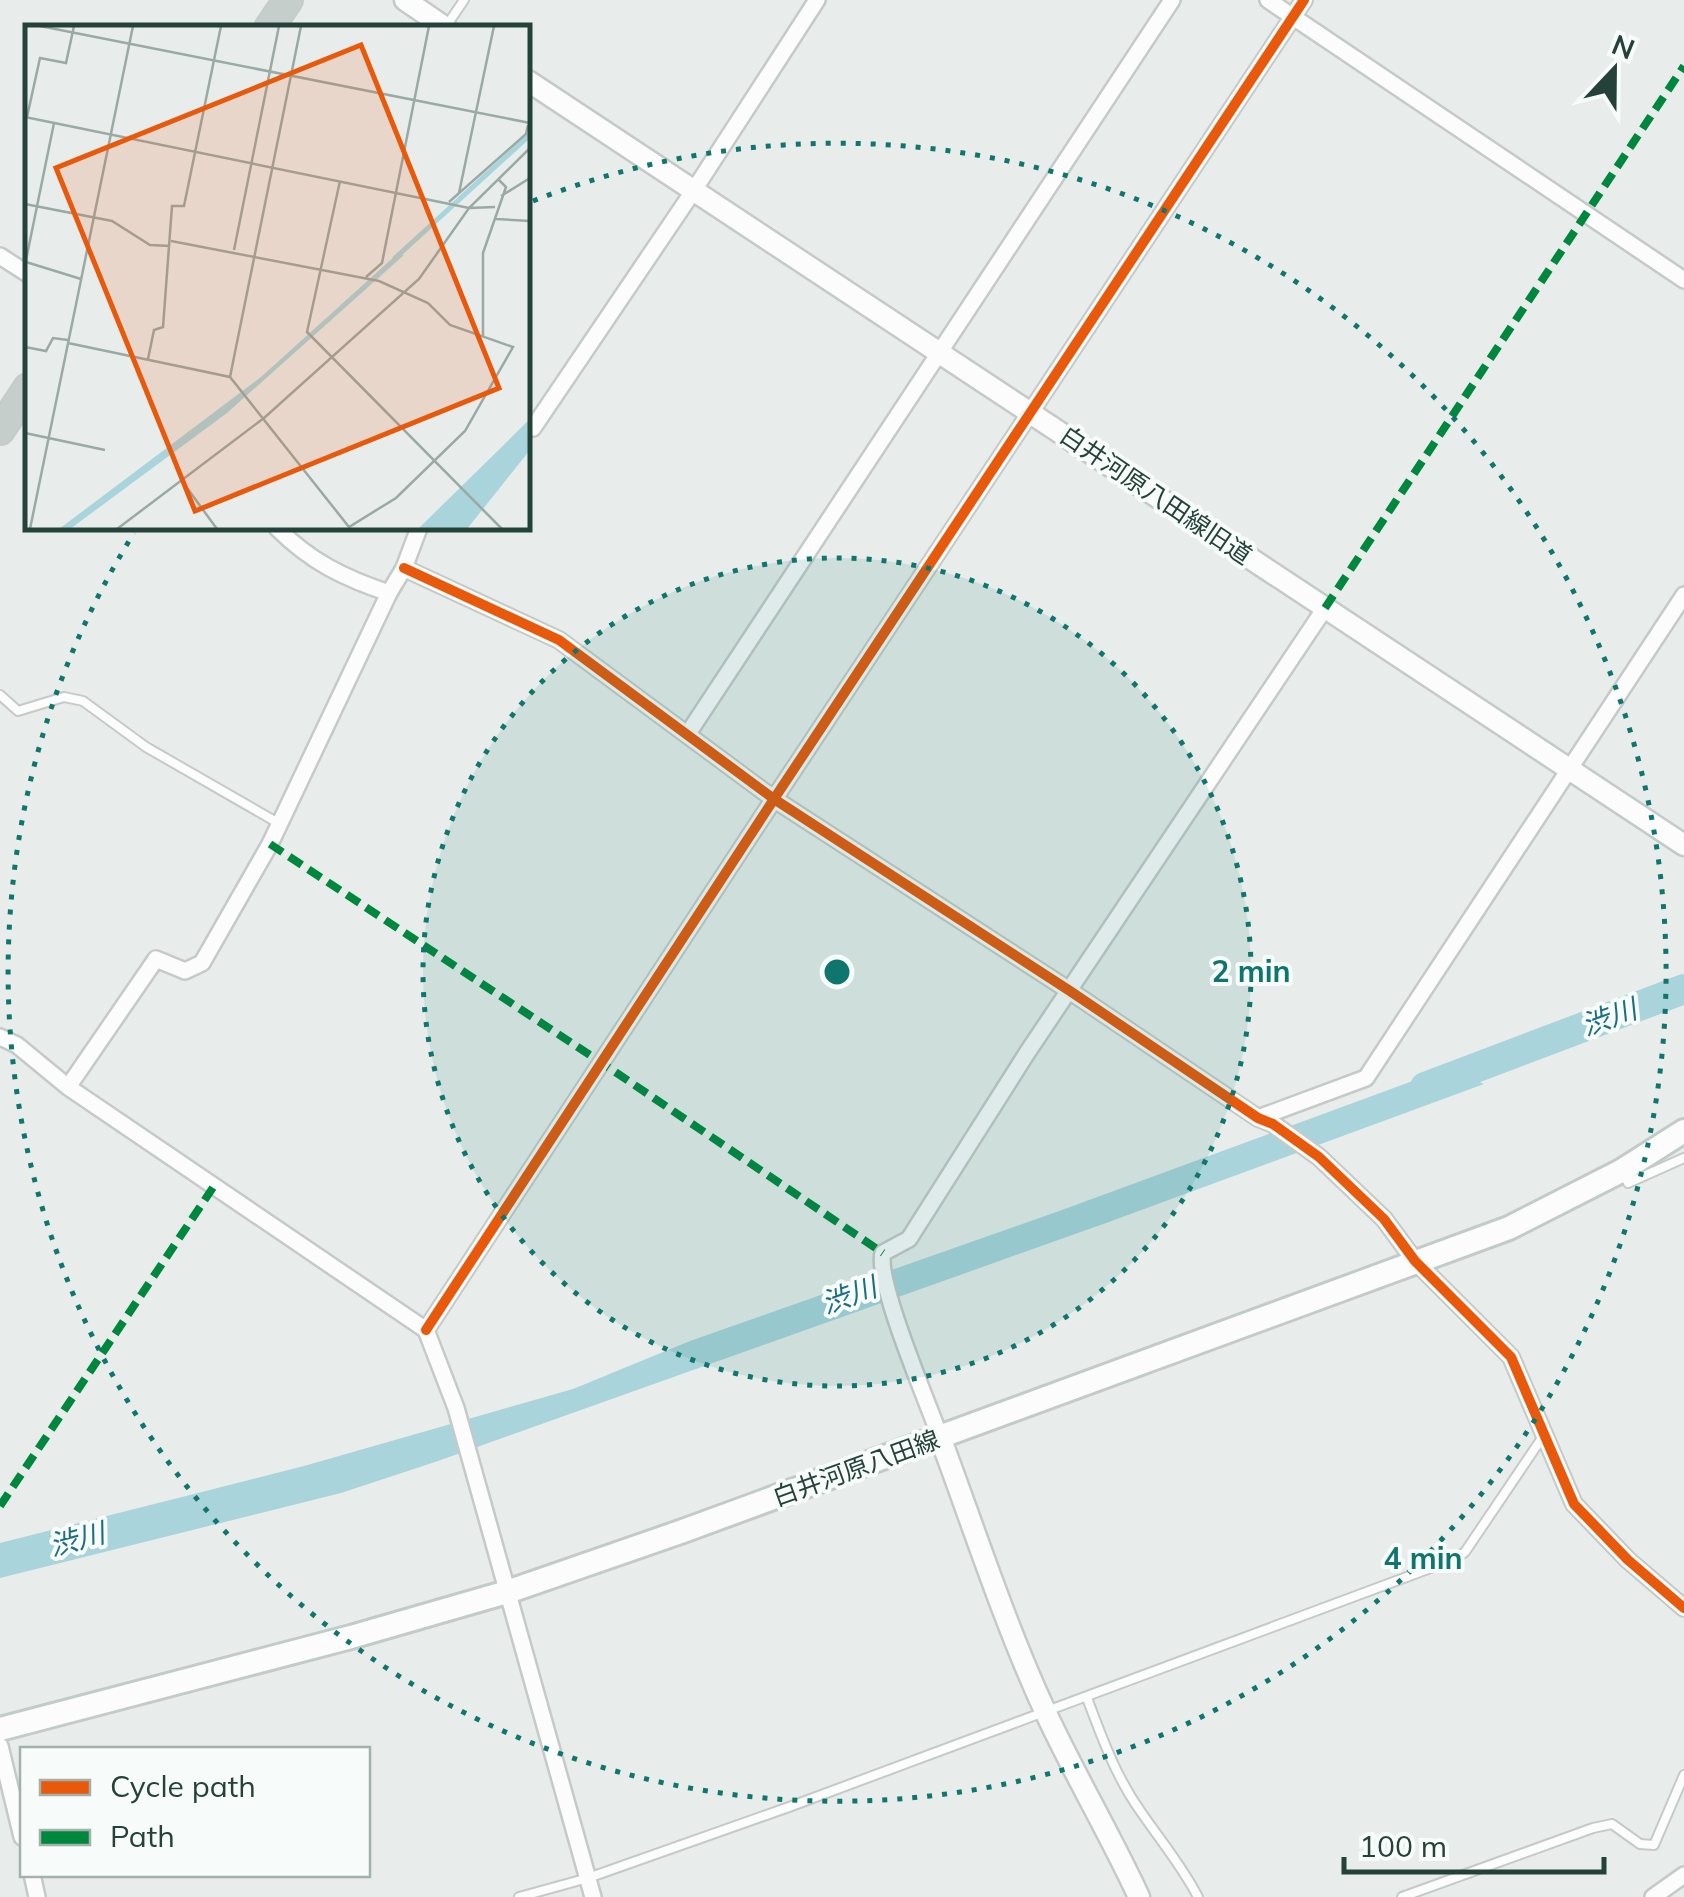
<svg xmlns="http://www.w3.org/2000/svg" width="1684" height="1897" font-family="Mulish,'Noto Sans JP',sans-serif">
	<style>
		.water { fill: #a9d4db }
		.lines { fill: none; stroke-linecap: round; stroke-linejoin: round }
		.river { stroke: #a9d4db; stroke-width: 30 }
		.service-casing { stroke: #c5cac8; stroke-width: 12 }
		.minor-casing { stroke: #c5cac8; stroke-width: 20 }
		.tertiary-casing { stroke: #c5cac8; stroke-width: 25 }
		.secondary-casing { stroke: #c3cbc8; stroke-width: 28 }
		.trunk-casing { stroke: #c3ccc9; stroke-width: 32 }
		.service { stroke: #fcfcfc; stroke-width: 8 }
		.minor { stroke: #fcfcfc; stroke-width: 15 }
		.tertiary { stroke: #fcfcfc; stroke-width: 20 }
		.secondary { stroke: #fcfcfc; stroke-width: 22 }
		.trunk { stroke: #c6cecc; stroke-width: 28 }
		.quiet { stroke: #00873e; stroke-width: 8; stroke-dasharray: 15 8; stroke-linecap: butt }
		.cycleway-casing { stroke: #f7fbf9; stroke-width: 16 }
		.cycleway { stroke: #e8590c; stroke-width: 10 }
		.ring { fill: none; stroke: #0f766e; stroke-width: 5; stroke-dasharray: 5 10 }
		.labels { text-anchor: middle; stroke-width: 8; stroke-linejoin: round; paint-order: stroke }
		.street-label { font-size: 25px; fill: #24423a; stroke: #f7fbf9 }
		.water-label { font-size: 28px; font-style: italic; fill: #1c6f80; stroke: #f7fbf9 }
		.inset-river { fill: none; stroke: #a9d4db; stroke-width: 5 }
		.inset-road { fill: none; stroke: #9aa9a4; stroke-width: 2.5 }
		.view { fill: #e8590c; fill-opacity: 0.15; stroke: #e8590c; stroke-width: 5 }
		.inset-edge { fill: none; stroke: #24423a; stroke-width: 5 }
		.centre { fill: #0f766e; stroke: #f7fbf9; stroke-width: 5 }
		.ring-label { font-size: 30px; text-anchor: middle; font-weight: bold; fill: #0f766e; stroke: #f7fbf9; stroke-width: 8; stroke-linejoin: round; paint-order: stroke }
	</style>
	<rect width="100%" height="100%" fill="#e8edeb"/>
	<path class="water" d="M1448,1068L1484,1084L1106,1223L438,1461L341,1493L0,1578V1543L304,1466L573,1389L690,1341L1062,1210Z"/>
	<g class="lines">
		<path class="river" d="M1425,1087L1684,989"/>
		<defs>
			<path id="service" d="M447,25L464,0
				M0,695L18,711L64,697L83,701L146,747L280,824
				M1624,1175L1628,1183L1684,1158
				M1087,1698C1102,1738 1116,1777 1141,1812C1161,1841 1182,1866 1198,1897
				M519,1897L588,1878L789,1807L1455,1559L1465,1552L1544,1435
				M1402,1897L1593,1828L1612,1824L1640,1844L1654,1845L1684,1775"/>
			<path id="minor" d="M1268,0L1684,280
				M0,256L28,274
				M528,427L533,428L694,190L817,0
				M277,528C311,562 344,578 389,593
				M404,568L559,640L774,799L1070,991L1258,1118L1273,1124L1319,1157L1384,1219L1415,1261L1511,1357L1574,1504L1628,1560L1684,1608
				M687,735L1172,0
				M0,1037L17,1045L68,1087L426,1330L456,1408L593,1897
				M68,1087L156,959L185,971L202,963L270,844L389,593L404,568L419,528
				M1258,1118L1366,1078L1684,595
				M426,1330L774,799L1304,0
				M940,1437C928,1403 875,1280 883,1253L909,1239L1027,1053L1325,608
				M0,1746L22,1837
				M32,1874L37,1897
				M1653,1897L1684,1875"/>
			<path id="tertiary" d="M405,0L446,28
				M528,81L1684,845
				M940,1437C974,1528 1004,1622 1045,1711C1074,1774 1110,1834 1139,1897"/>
			<path id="secondary" d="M0,1729L351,1637L507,1592L683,1531L1509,1228L1621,1171L1684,1131"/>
			<path id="trunk" d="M269,28L288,0
				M0,430L28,388"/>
		</defs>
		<use href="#service" class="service-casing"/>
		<use href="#minor" class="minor-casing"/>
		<use href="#tertiary" class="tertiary-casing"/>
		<use href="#secondary" class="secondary-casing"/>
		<use href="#trunk" class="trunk-casing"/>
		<use href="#service" class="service"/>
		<use href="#minor" class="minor"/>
		<use href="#tertiary" class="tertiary"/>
		<use href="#secondary" class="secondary"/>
		<use href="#trunk" class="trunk"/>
		<path class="quiet" d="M1325,608L1684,66
			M270,844L602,1063L883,1253
			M0,1506L214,1186"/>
		<defs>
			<path id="cycleway" d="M404,568L559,640L774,799L1070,991L1258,1118L1273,1124L1319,1157L1384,1219L1415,1261L1511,1357L1574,1504L1628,1560L1684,1608
				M426,1330L774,799L1304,0"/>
		</defs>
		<use href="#cycleway" class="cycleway-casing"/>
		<use href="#cycleway" class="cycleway"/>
	</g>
	<circle cx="837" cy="972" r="414" fill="#0f766e" fill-opacity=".12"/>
	<g class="ring">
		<circle cx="837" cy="972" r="414"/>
		<path d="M533 201A829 829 0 1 1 134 533"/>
	</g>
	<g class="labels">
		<g class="street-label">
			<text transform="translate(1156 495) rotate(34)" y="9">白井河原八田線旧道</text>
			<text transform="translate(856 1468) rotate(-20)" y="9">白井河原八田線</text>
		</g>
		<g class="water-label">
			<text transform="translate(1609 1017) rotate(-20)" y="10">渋川</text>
			<text transform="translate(849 1295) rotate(-20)" y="10">渋川</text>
			<text transform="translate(77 1539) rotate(-15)" y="10">渋川</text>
		</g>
	</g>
	<g transform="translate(25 25)">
		<rect width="505" height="505" fill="#e8edeb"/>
		<path d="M371,230H379L202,388L45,504H34L236,352ZM505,394V425L442,504H393Z" fill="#a9d4db"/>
		<path class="inset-river" d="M369,234L505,110"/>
		<path class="inset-road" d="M15,1L505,98M0,92L444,183L470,182M2,92L15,33L41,38L49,1M315,156L282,307L477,504M434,168L469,1M476,171L505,153M424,177L501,109L503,100M0,179L87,196L125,220L145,221M471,194L505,196M209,225L254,1M1,237L56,254M0,240L29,98M341,252L357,238L404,1M458,312V228L481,162L473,154M43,318L205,352L324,502L371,473L440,406L488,322L425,300L403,278L354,256L146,216M0,322L21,326L28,313L43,315M123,334L129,305L138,302L147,181H159L196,1M205,352L276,1M0,408L80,425M157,456L192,504M5,504L108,1M92,504L239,393L394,254L444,183L505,123"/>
		<path class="view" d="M336,20L474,363L170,486L31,143Z"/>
		<rect width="505" height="505" class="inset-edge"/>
	</g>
	<circle cx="837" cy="972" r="15" class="centre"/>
	<g class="ring-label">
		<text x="1251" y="982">2 min</text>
		<text x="1423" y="1569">4 min</text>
	</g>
	<rect x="20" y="1747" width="350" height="130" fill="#f7fbf9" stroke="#a3b1ad" stroke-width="2.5"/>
	<rect x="40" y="1780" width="50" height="15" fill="#e8590c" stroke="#a3b1ad" stroke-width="2.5"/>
	<text x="110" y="1797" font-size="30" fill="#24423a">Cycle path</text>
	<rect x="40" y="1830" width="50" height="15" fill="#00873e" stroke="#a3b1ad" stroke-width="2.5"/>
	<text x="110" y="1847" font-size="30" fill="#24423a">Path</text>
	<g transform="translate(1614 70) rotate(22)" stroke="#f7fbf9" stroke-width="8" paint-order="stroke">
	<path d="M0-8L18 38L0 25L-18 38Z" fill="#24423a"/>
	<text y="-15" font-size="28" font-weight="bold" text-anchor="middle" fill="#24423a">N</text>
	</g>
	<path d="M1344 1857v15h260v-15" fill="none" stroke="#24423a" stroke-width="5"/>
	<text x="1359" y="1857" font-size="30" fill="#24423a" stroke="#f7fbf9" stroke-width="8" paint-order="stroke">100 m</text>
</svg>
